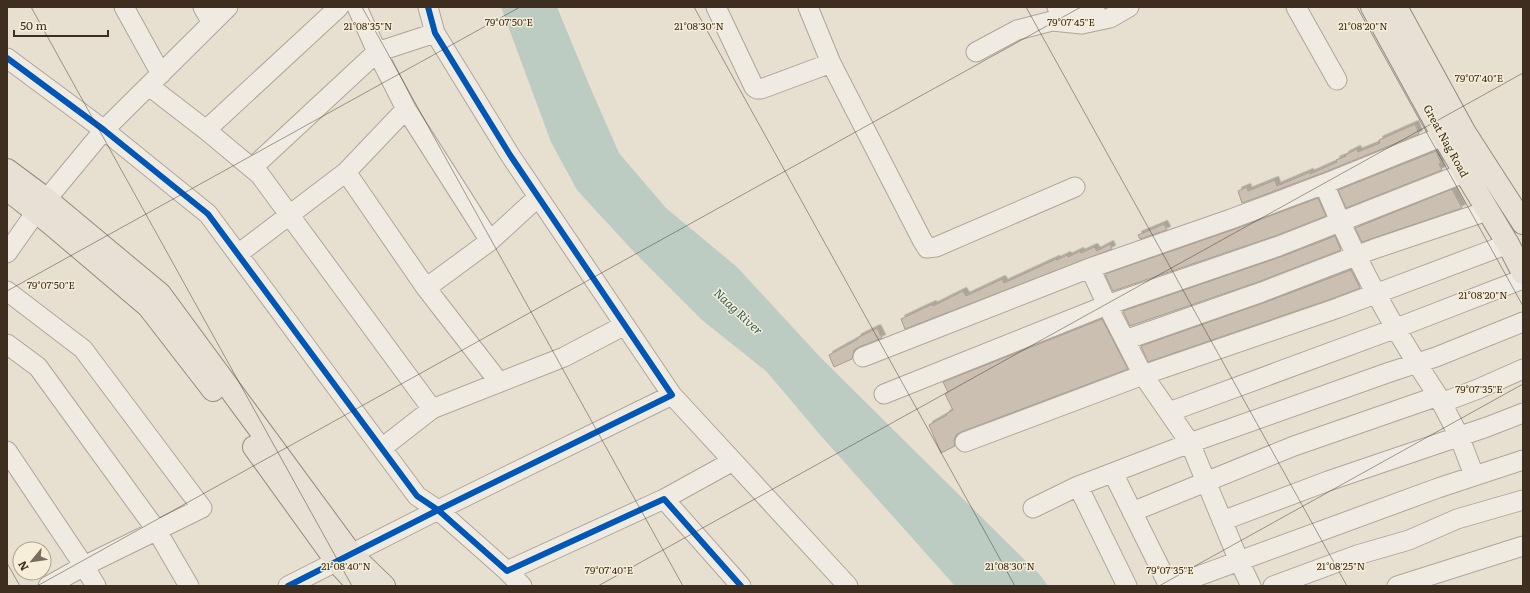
<svg xmlns="http://www.w3.org/2000/svg" width="1530" height="593" font-family="Literata,serif">
	<style>
		.water { fill: #bcccc2 }
		.building { fill: #cbbfb2; stroke: #a89c90; filter: url(#shadow) }
		.lines { fill: none; stroke-linecap: round; stroke-linejoin: round }
		.minor-casing { stroke: #ada599; stroke-width: 21 }
		.major-casing { stroke: #928b80; stroke-width: 24 }
		.minor { stroke: #efebe3; stroke-width: 19 }
		.major { stroke: #e6e1d4; stroke-width: 22 }
		.cycleway-casing { stroke: #f7eed8; stroke-width: 8 }
		.cycleway { stroke: #0057b8; stroke-width: 6 }
		.ticks { fill: none; stroke: #3d2e20; stroke-width: 1; stroke-opacity: 0.45 }
		.labels { text-anchor: middle; stroke-width: 3; stroke-linejoin: round; paint-order: stroke }
		.street-label { font-size: 11px; fill: #3d2e20; stroke: #f7eed8 }
		.water-label { font-size: 12px; font-style: italic; fill: #2f5d5a; stroke: #f7eed8 }
		.ticks-label { font-size: 10px; text-anchor: middle; fill: #3d2e20; stroke: #f7eed8; stroke-width: 3; stroke-linejoin: round; paint-order: stroke }
	</style>
	<defs>
		<filter id="shadow"><feDropShadow dx="3.5" dy="-3.5" stdDeviation="0" flood-color="#0004"/></filter>
	</defs>
	<rect width="100%" height="100%" fill="#e7e0d1"/>
	<path class="water" d="M501,7H557L590,87L619,153L666,208L737,267L821,358L1040,575L1048,586H955L822,437L766,371L702,320L633,251L577,190L551,142Z"/>
	<path class="building" d="M1415,124L1419,134L1320,174L1242,203L1238,191L1247,187L1248,191L1275,180L1277,186L1310,172V174L1337,162L1336,160L1346,156L1345,155L1357,149L1358,152L1380,143L1379,140Z
		M1436,151L1441,163L1439,164L1442,170L1346,208L1338,190Z
		M1452,189L1462,208L1362,242L1355,228Z
		M1318,198L1326,216L1275,236L1113,291L1105,274L1235,229Z
		M1164,224L1167,230L1140,239L1138,235Z
		M1335,236L1341,250L1258,282L1130,326L1123,311L1283,256Z
		M1110,244L1112,249L905,329L901,319L924,308L933,304V306L963,291L966,296L1002,279L1004,283L1056,259L1057,260L1067,255L1068,257L1080,251L1081,253L1094,247L1097,251Z
		M1351,270L1360,288L1334,298L1148,362L1141,346L1266,302Z
		M1102,319L1128,369L961,432L956,435L954,441L955,446L941,453L929,425L947,415L946,414L953,410L945,394L948,392L943,382Z
		M877,328L882,338L859,347L854,350L852,359L834,367L829,355L858,339L857,338Z"/>
	<g class="lines">
		<defs>
			<path id="minor" d="M124,7L161,74
				M203,7L212,23
				M357,7L377,52L406,109L490,241
				M716,7L754,87L757,89H761L831,63
				M808,7L831,63L922,240L927,248L936,247L1075,187
				M1057,7L1061,9L1080,13L1095,7
				M1296,7L1337,80
				M976,52L1017,30L1052,21L1082,24L1110,18L1129,7
				M7,58L104,130L208,214L417,496L438,510L507,571L664,499L741,586
				M149,86L206,130L260,175L432,409
				M206,130L339,7
				M252,168L377,52L435,33
				M346,172L406,109
				M1464,173L1279,246L1107,305L1143,375L1338,308L1508,244
				M1324,184C1354,258 1393,329 1438,396
				M7,253L36,212L104,130L228,7
				M238,254L346,172L426,288L499,382
				M426,288L490,241L538,197
				M7,291L83,349L202,508L84,566L48,586
				M1125,340L1262,292L1374,249L1487,211
				M7,344L38,367L157,531L189,586
				M863,357L1090,268
				M884,394L1107,305L1090,268L1231,219L1324,184L1443,136
				M672,395L848,586
				M1441,403L1478,389L1523,369
				M1169,412L1394,329L1523,279
				M965,442L1143,375L1190,443L1239,561L1251,586
				M382,448L432,409L564,357L625,325
				M7,451L84,566L96,586
				M1113,473L1169,586
				M664,499L733,461
				M1033,508L1078,486
				M1132,512L1294,446L1438,396L1459,436L1474,475
				M1222,521L1328,481L1487,427L1523,413
				M507,571L522,586
				M288,586L438,510L672,395L510,155L435,33L428,7
				M1127,586L1078,486L1190,443L1390,372L1436,357L1523,322
				M1171,586L1438,488L1523,460
				M1273,586L1357,555L1409,540L1457,519L1523,500
				M1397,586L1523,546"/>
			<path id="major" d="M1372,7L1443,136L1508,244L1523,273
				M1396,7L1465,133L1523,223
				M7,170L46,199L160,294L352,555L384,586
				M7,189L49,222L148,306L213,390
				M254,447L337,562L359,586"/>
		</defs>
		<use href="#minor" class="minor-casing"/>
		<use href="#major" class="major-casing"/>
		<use href="#minor" class="minor"/>
		<use href="#major" class="major"/>
		<defs>
			<path id="cycleway" d="M7,58L104,130L208,214L417,496L438,510L507,571L664,499L741,586
				M288,586L438,510L672,395L510,155L435,33L428,7"/>
		</defs>
		<use href="#cycleway" class="cycleway-casing"/>
		<use href="#cycleway" class="cycleway"/>
	</g>
	<path class="ticks" d="M31,7L352,586M362,7L683,586M694,7L1015,586M1026,7L1347,586M1357,7L1523,306M7,291L520,7M7,563L20,586M37,586L1081,7M598,586L1523,73M1159,586L1523,384"/>
	<g class="labels">
		<g class="street-label">
			<text transform="translate(1446 141) rotate(61)" y="4">Great Nag Road</text>
		</g>
		<g class="water-label">
			<text transform="translate(738 312) rotate(43)" y="4">Naag River</text>
		</g>
	</g>
	<g class="ticks-label">
		<text x="509" y="26">79°07'50"E</text>
		<text x="1071" y="26">79°07'45"E</text>
		<text x="368" y="30">21°08'35"N</text>
		<text x="699" y="30">21°08'30"N</text>
		<text x="1363" y="30">21°08'20"N</text>
		<text x="1479" y="82">79°07'40"E</text>
		<text x="51" y="289">79°07'50"E</text>
		<text x="1483" y="299">21°08'20"N</text>
		<text x="1479" y="393">79°07'35"E</text>
		<text x="346" y="570">21°08'40"N</text>
		<text x="1010" y="570">21°08'30"N</text>
		<text x="1341" y="570">21°08'25"N</text>
		<text x="609" y="574">79°07'40"E</text>
		<text x="1170" y="574">79°07'35"E</text>
	</g>
	<rect width="1530" height="593" fill="none" stroke="#3d2e20" stroke-width="16"/>
	<g transform="translate(32 561) rotate(241)"><circle r="19" fill="#f7eed8" stroke="#ada18e"/>
	<path d="M0-3L7 15L0 10L-7 15Z" fill="#786c5e"/>
	<text y="-6" font-size="11" font-weight="bold" text-anchor="middle" fill="#3d2e20">N</text>
	</g>
	<path d="M14 30v6h94v-6" fill="none" stroke="#3d2e20" stroke-width="2"/>
	<text x="20" y="30" font-size="12" fill="#3d2e20" stroke="#f7eed8" stroke-width="3" paint-order="stroke">50 m</text>
</svg>
